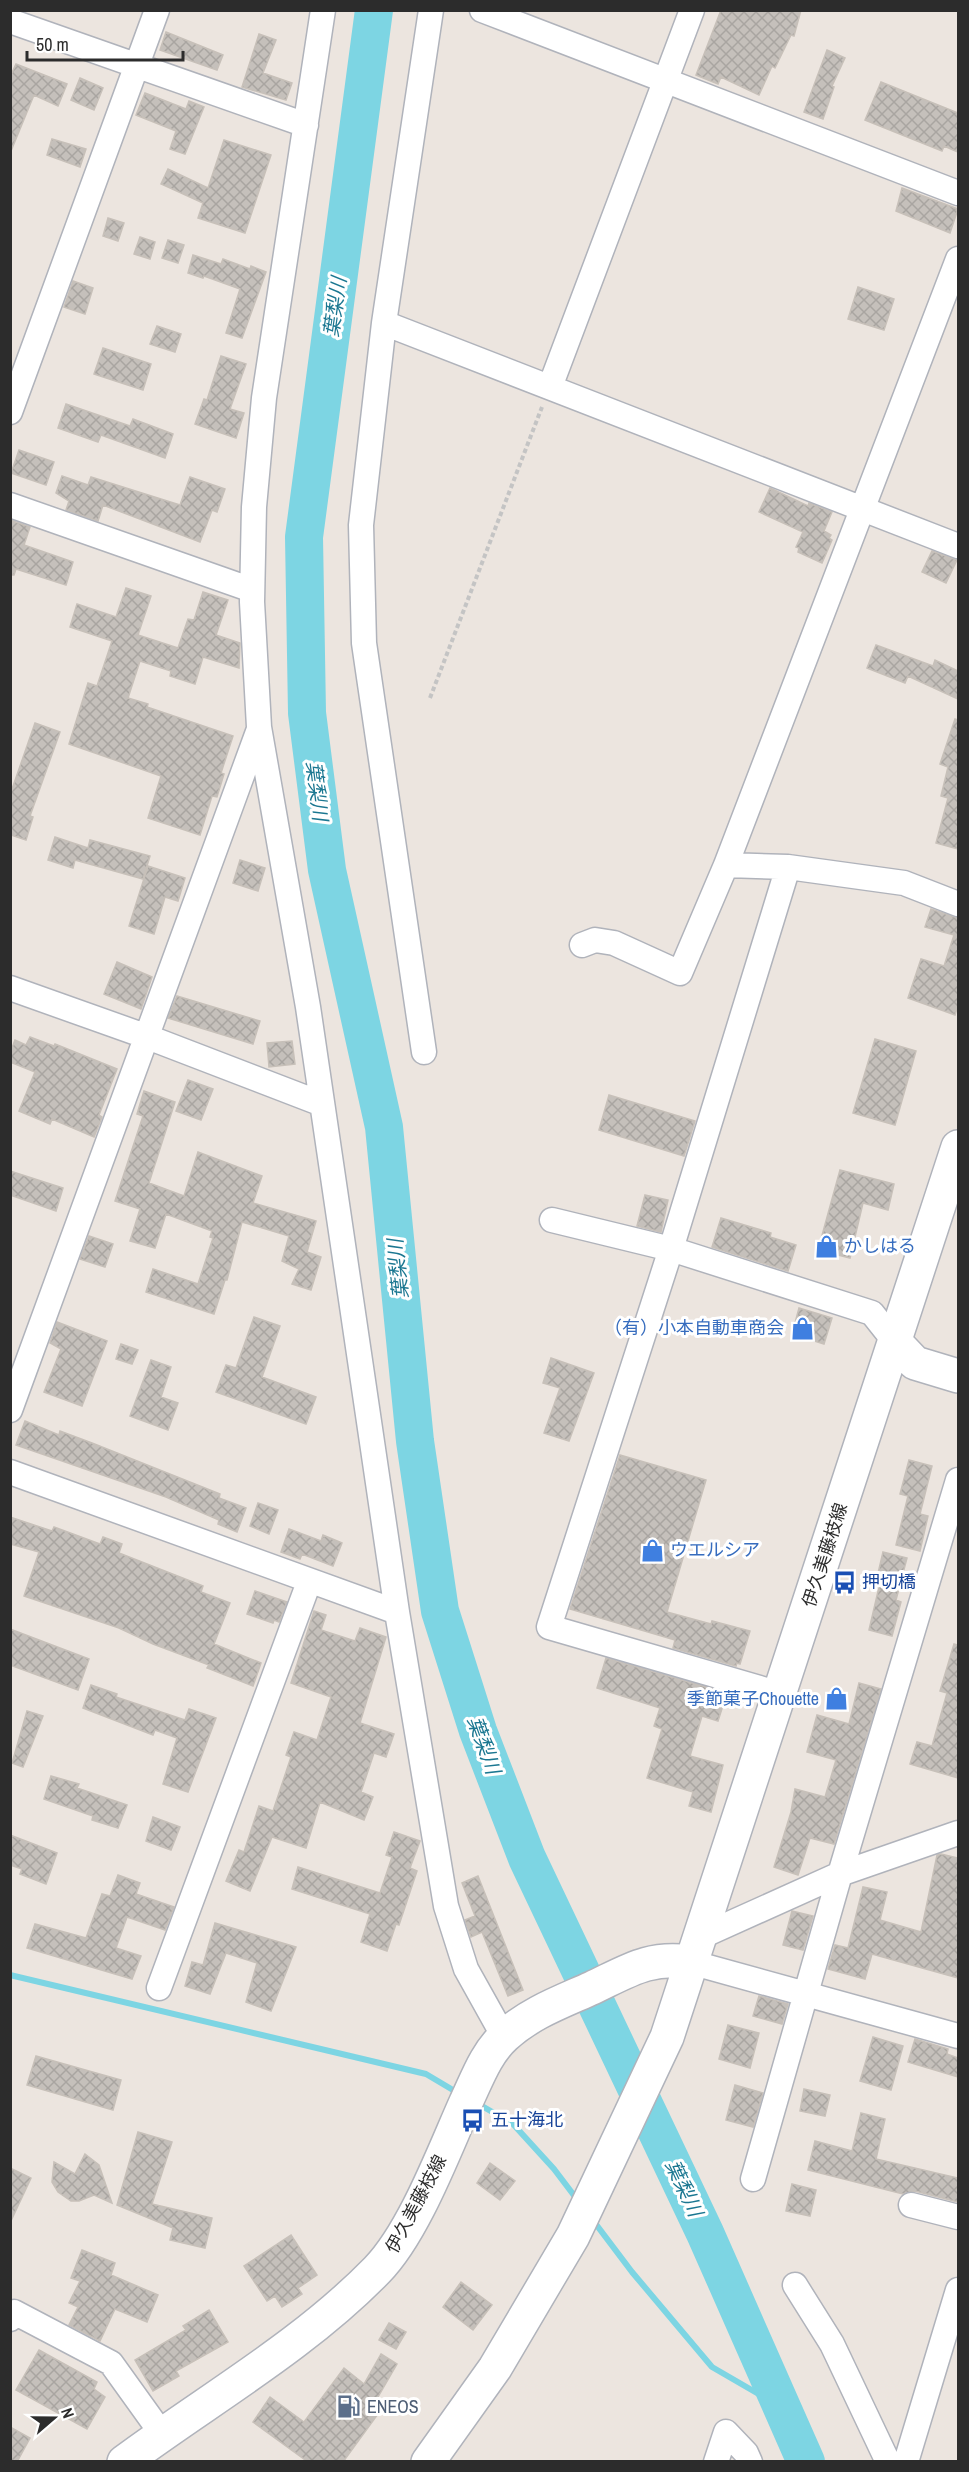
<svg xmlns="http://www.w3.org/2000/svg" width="969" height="2472" font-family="'Archivo Narrow','Noto Sans JP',sans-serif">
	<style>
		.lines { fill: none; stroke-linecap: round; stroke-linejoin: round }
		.stream { stroke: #7dd5e3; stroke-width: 6 }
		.river { stroke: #7dd5e3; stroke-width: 38 }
		.building { fill: url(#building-cross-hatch); stroke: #c7c0b9; stroke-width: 1.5 }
		.street-casing { stroke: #b0b3bb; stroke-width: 27 }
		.secondary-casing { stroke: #b0b3bb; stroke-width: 36 }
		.path { stroke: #c4c4c4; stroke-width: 4; stroke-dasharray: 4.5 3; stroke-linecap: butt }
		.street { stroke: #fff; stroke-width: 24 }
		.secondary { stroke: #fff; stroke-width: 33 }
		.labels { text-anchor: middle; stroke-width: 6; stroke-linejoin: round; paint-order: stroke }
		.shop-label { font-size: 18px; fill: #366cbe; stroke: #fff; text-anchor: start }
		.street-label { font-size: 18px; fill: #2c2c2c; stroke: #fff }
		.transit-label { font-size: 18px; fill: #164399; stroke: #fff; text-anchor: start }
		.service-label { font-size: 18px; fill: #4e5e75; stroke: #fff; text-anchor: start }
		.water-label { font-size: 20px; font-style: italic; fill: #1b7791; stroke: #fff }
	</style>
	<defs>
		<pattern id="building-cross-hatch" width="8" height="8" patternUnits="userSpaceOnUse" patternTransform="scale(1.5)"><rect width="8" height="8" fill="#c5c0bb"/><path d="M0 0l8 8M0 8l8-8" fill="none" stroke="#a9a5a1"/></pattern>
	</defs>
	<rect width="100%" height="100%" fill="#ece5df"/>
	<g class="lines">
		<path class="stream" d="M10,1975L426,2074L458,2093
			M475,2102L513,2124L554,2169L579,2202
			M592,2219L632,2272L712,2367L781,2407"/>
		<path class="river" d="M374,10L304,537L307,713L327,870L384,1127L415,1441L440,1611L478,1731L527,1858L705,2233L806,2462"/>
	</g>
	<path class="building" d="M721,10H801L794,36L791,35L775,68L772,66L759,95L721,77L718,84L696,75Z
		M166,32L223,55L217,70L160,50Z
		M259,34L276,40L263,73L292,83L286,100L242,87Z
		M827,50L845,58L832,86L834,87L823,119L804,112Z
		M16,64L67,84L58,106L34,95L11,151L10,77Z
		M80,78L103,88L94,110L71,100Z
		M881,82L958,113V152L944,146L942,151L865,120Z
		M145,93L186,109L189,101L204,107L185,154L170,149L176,131L136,115Z
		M52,139L86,149L80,167L47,155Z
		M224,140L271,155L245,233L198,218L203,203L161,184L168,169L208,188Z
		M902,188L958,209L950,233L896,211Z
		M108,218L124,223L118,241L103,236Z
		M140,237L155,242L150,259L134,254Z
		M168,240L184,245L178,263L162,258Z
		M193,255L221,264L223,259L250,269L251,266L266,272L242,338L226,333L240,289L204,276L203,278L188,273Z
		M73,281L93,288L85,314L64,307Z
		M858,287L894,299L884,330L848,319Z
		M157,326L181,334L175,352L150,344Z
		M103,348L151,364L143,390L94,374Z
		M221,356L246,364L230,409L244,413L236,438L195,424L204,399L207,400Z
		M66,404L130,426L133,419L173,434L165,458L101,435L98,442L58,428Z
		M19,450L54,462L46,485L11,473Z
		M62,476L88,485L91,477L180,505L190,477L225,489L217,512L212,510L200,542L103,505L98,521L66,510L69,501L56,493Z
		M770,488L808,506L809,503L832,512L824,531L831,535L829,538L832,540L822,563L798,552L799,548L796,547L803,532L759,512Z
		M10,520L30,527L24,545L73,562L66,585L16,569L14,575H10Z
		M932,551L957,560L946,583L922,572Z
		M126,588L151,596L138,635L178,648L188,619L194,620L203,592L228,600L216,635L240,643L239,668L203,657L195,684L170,676L171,671L140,661L128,698L148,704L147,707L233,736L221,773L224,774L217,797L212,796L200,835L148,818L161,776L69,744L88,683L97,686L112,641L70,627L77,604L116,617Z
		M876,645L933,666L935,660L958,671V699L908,676L905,683L867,668Z
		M955,719L958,720V849L936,843L948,798L941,796L948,767L940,764Z
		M35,723L60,732L30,816L33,817L26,840L11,835V792Z
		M55,837L88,848L90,840L150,856L143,879L75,860L73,868L48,860Z
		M240,860L265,868L258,891L233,883Z
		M148,866L185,878L178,901L165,897L154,934L129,926Z
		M931,909L958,918V1005L955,1015L908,998L921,959L944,966L954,935L925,927Z
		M117,962L152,977L141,1009L104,994Z
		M177,996L260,1021L253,1044L168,1018Z
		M30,1037L54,1046L55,1044L117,1069L99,1115L102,1117L94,1137L52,1119L50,1124L19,1111L35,1072L10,1062V1053L15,1040L26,1045Z
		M875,1039L916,1051L895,1125L853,1113Z
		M292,1041L295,1064L269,1067L267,1043Z
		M188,1080L213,1089L201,1120L176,1111Z
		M144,1091L175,1102L149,1183L184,1196L198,1152L262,1176L253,1203L316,1221L307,1252L321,1257L311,1290L292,1284L299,1269L282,1261L289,1236L242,1222L227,1280H225L214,1314L146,1292L153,1269L198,1284L213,1238L210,1237L212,1231L166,1214L155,1248L130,1241L140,1209L115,1201L143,1116L137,1114Z
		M609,1095L695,1121L684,1156L599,1130Z
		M840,1170L894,1184L888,1210L863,1203L850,1258L818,1250Z
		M10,1171L63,1188L56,1211L10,1195Z
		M645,1195L668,1200L661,1232L637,1226Z
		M721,1218L771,1233L770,1237L796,1245L788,1271L712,1247Z
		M89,1236L113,1244L105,1267L80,1259Z
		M799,1308L832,1318L824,1344L792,1334Z
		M254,1317L280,1326L262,1377L316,1397L306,1424L216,1392L226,1365L236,1368Z
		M57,1322L107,1341L82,1406L44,1392L61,1349L50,1343Z
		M121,1344L138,1350L132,1364L116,1359Z
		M551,1358L594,1373L569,1441L544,1433L560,1388L543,1383Z
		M151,1360L171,1367L161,1397L178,1403L168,1430L130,1416Z
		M25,1421L59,1435L60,1431L92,1443L220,1494L219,1498L246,1508L237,1532L218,1524L219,1520L166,1497L16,1445Z
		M620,1455L706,1480L667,1612L711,1624L712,1621L750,1631L740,1664L737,1663L736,1666L673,1648L675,1640L570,1609Z
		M909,1460L932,1466L920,1514L928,1516L920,1551L896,1545L908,1496L900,1494Z
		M258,1503L278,1510L269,1534L250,1526Z
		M10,1517L52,1531L54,1527L100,1544L103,1537L122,1544L119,1553L203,1586L201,1592L230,1603L214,1644L261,1663L253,1686L207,1668L209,1665L153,1644L119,1628L24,1596L39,1552L10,1544Z
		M289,1529L321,1541L323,1535L342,1543L333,1566L302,1554L300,1559L281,1552Z
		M883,1552L907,1558L896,1600L901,1602L892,1636L869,1630L879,1587L875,1586Z
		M255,1591L287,1602L279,1622L274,1620L273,1623L247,1614Z
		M314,1611L326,1615L321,1630L355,1641L360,1628L386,1637L360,1723L394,1734L386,1757L374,1753L361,1792L373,1797L364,1820L320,1802L306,1848L272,1837L250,1891L226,1881L239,1850L244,1852L259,1806L273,1811L291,1757L286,1755L294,1732L317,1740L331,1697L291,1683Z
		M10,1629L89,1659L78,1690L10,1665Z
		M954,1644L958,1645V1778L910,1764L917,1742L932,1746L947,1693L940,1691Z
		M606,1658L727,1693L718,1721L702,1716L690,1756L723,1765L711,1812L689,1806L693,1792L647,1778L662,1729L654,1726L660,1708L597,1688Z
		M859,1683L881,1689L834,1844L810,1838L798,1875L774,1867L791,1812L795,1789L825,1797L836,1760L807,1752L817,1715L849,1724Z
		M91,1685L117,1694L116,1697L185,1720L189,1709L216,1718L188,1792L163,1784L177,1738L155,1730L153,1735L83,1708Z
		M27,1711L43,1716L23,1767L12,1763Z
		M51,1776L79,1784L77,1788L127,1805L118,1828L92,1820L93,1816L44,1799Z
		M153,1817L180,1827L171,1850L146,1841Z
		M394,1832L420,1841L410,1868L417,1871L399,1925L396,1924L387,1951L361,1942L370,1914L292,1889L298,1867L380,1893L392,1857L386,1855Z
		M10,1835L57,1853L46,1884L20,1874L22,1869L10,1865Z
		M941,1854L958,1858V1978L872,1954L865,1979L828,1969L835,1945L848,1948L863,1887L887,1892L880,1920L921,1932L937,1855Z
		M118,1875L140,1883L136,1894L174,1907L165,1930L127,1917L116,1948L141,1956L132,1979L27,1948L35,1924L86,1938L102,1894L110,1896Z
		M478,1876L523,1990L508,1996L482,1932L471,1937L465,1920L475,1916L462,1883Z
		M792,1911L813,1916L803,1950L783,1945Z
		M215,1923L296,1947L271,2011L246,2002L257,1963L226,1953L210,1994L185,1986L192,1962L203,1965Z
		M759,1996L788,2004L782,2024L753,2016Z
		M728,2025L759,2033L750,2068L719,2059Z
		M873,2037L903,2046L891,2090L860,2081Z
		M915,2039L948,2049L947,2054L958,2058V2077L908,2062Z
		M36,2056L121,2080L113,2110L27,2085Z
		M735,2085L763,2093L753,2127L726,2120Z
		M804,2089L830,2095L825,2116L800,2111Z
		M861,2113L885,2119L876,2159L958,2178V2202L915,2191L903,2194L808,2170L815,2141L852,2151Z
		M138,2132L172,2142L152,2204L212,2218L205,2248L170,2240L173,2228L117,2205Z
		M85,2154L99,2165L112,2203L94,2195L79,2201H71L58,2192L52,2182L54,2162L75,2174Z
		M490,2163L515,2181L500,2200L477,2183Z
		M10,2168L31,2178L10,2223Z
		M792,2184L816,2190L810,2216L786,2211Z
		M291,2235L317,2275L298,2288L302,2294L282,2307L275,2296L267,2301L244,2266Z
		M82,2250L115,2263L111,2275L158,2295L147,2322L115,2309L100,2341L69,2325L78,2307L69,2303L80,2281L71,2278Z
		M461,2282L492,2305L473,2330L443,2307Z
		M209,2310L228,2342L176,2371L179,2376L153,2391L135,2360L186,2330L183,2326Z
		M389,2323L406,2332L396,2349L379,2340Z
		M39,2350L97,2382L94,2389L105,2397L87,2429L16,2390Z
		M381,2354L397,2364L378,2397L386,2403L343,2462H308L253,2422L270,2397L304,2422L344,2368L364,2384Z
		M10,2427L30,2438L17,2462H10Z"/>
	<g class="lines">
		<defs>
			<path id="street" d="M323,10L264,398L254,507L252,602L259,727L308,1007L397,1612L446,1906L466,1969L504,2037
				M482,10L958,193
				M10,21L306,125
				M384,323L958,546
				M550,387L692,10
				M10,412L157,10
				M10,505L252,590
				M726,865L788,867L904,883L958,904
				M582,945L595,940L614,943L680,973L726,865L958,259
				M10,988L145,1036L322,1104
				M424,1052L364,643L361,525L384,323L431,10
				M552,1220L671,1249L872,1313L895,1342
				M10,1410L259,729
				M10,1472L397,1612
				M780,1694L549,1627L671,1249L788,867
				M700,1937L840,1874L958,1833
				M690,1962L958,2036
				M159,1988L309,1582
				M753,2179L840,1874L958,1480
				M911,2205L958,2217
				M795,2285L832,2344L888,2462
				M10,2319L14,2312L111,2363L162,2434
				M716,2462L726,2432L746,2453L750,2462
				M906,2462L958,2290"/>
			<path id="secondary" d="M895,1342L915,1363L958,1376
				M124,2462C209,2399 303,2346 377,2270C414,2232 444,2151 466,2102C477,2079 486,2053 505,2036C530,2013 561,2002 592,1988C628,1971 649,1956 690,1962
				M428,2462L495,2368L573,2236L667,2037L958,1147"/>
		</defs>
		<use href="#street" class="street-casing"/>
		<use href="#secondary" class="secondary-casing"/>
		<path class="path" d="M430,698L542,407"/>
		<use href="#street" class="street"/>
		<use href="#secondary" class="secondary"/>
	</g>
	<defs>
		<symbol id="shop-bare" viewBox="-9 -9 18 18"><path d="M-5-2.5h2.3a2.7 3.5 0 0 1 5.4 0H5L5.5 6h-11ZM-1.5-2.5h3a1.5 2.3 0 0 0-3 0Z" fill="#3f7fe0" stroke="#fff" stroke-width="2.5" paint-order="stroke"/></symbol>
		<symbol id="bus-bare" viewBox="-9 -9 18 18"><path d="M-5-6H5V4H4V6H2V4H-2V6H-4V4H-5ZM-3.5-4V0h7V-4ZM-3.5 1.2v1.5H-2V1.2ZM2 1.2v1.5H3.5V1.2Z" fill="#1a4fb4" stroke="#fff" stroke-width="2.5" paint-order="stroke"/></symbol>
		<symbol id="fuel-bare" viewBox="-9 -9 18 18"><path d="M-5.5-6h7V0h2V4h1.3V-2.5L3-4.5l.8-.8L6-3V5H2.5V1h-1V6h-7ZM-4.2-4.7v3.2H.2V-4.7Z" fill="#5c6f8a" stroke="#fff" stroke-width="2.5" paint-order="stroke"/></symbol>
	</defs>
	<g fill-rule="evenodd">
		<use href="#shop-bare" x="810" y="1230" width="33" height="33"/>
		<use href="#shop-bare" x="786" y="1312" width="33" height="33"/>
		<use href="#shop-bare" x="636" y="1534" width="33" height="33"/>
		<use href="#bus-bare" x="828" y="1566" width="33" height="33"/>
		<use href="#shop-bare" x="820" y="1682" width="33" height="33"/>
		<use href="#bus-bare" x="456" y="2104" width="33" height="33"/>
		<use href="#fuel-bare" x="332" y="2390" width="33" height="33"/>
	</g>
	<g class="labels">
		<g class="shop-label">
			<text x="844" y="1252">かしはる</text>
			<text x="784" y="1334" text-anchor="end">（有）小本自動車商会</text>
			<text x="670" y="1556">ウエルシア</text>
			<text x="819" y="1705" text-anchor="end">季節菓子Chouette</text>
		</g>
		<g class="street-label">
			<text transform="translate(825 1555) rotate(-72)" y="6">伊久美藤枝線</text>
			<text transform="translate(416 2204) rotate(-62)" y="6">伊久美藤枝線</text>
		</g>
		<g class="transit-label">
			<text x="862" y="1588">押切橋</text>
			<text x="491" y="2126">五十海北</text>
		</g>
		<g class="service-label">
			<text x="367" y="2413">ENEOS</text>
		</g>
		<g class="water-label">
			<text transform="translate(335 307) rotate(-82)" y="7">葉梨川</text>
			<text transform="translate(317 791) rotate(83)" y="7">葉梨川</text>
			<text transform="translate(398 1269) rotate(-96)" y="7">葉梨川</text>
			<text transform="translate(484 1745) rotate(70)" y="7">葉梨川</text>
			<text transform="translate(684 2188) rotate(65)" y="7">葉梨川</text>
		</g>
	</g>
	<rect width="969" height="2472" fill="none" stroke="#2c2c2c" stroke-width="24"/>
	<g transform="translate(54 2418) rotate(70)" stroke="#ffffff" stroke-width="4.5" paint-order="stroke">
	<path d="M0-4.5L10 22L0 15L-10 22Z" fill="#2c2c2c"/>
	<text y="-9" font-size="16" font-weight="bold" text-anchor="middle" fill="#2c2c2c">N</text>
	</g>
	<path d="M27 51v9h156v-9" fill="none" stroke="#2c2c2c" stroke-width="3"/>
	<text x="36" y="51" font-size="18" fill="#2c2c2c" stroke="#ffffff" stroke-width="4.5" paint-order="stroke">50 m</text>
</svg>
